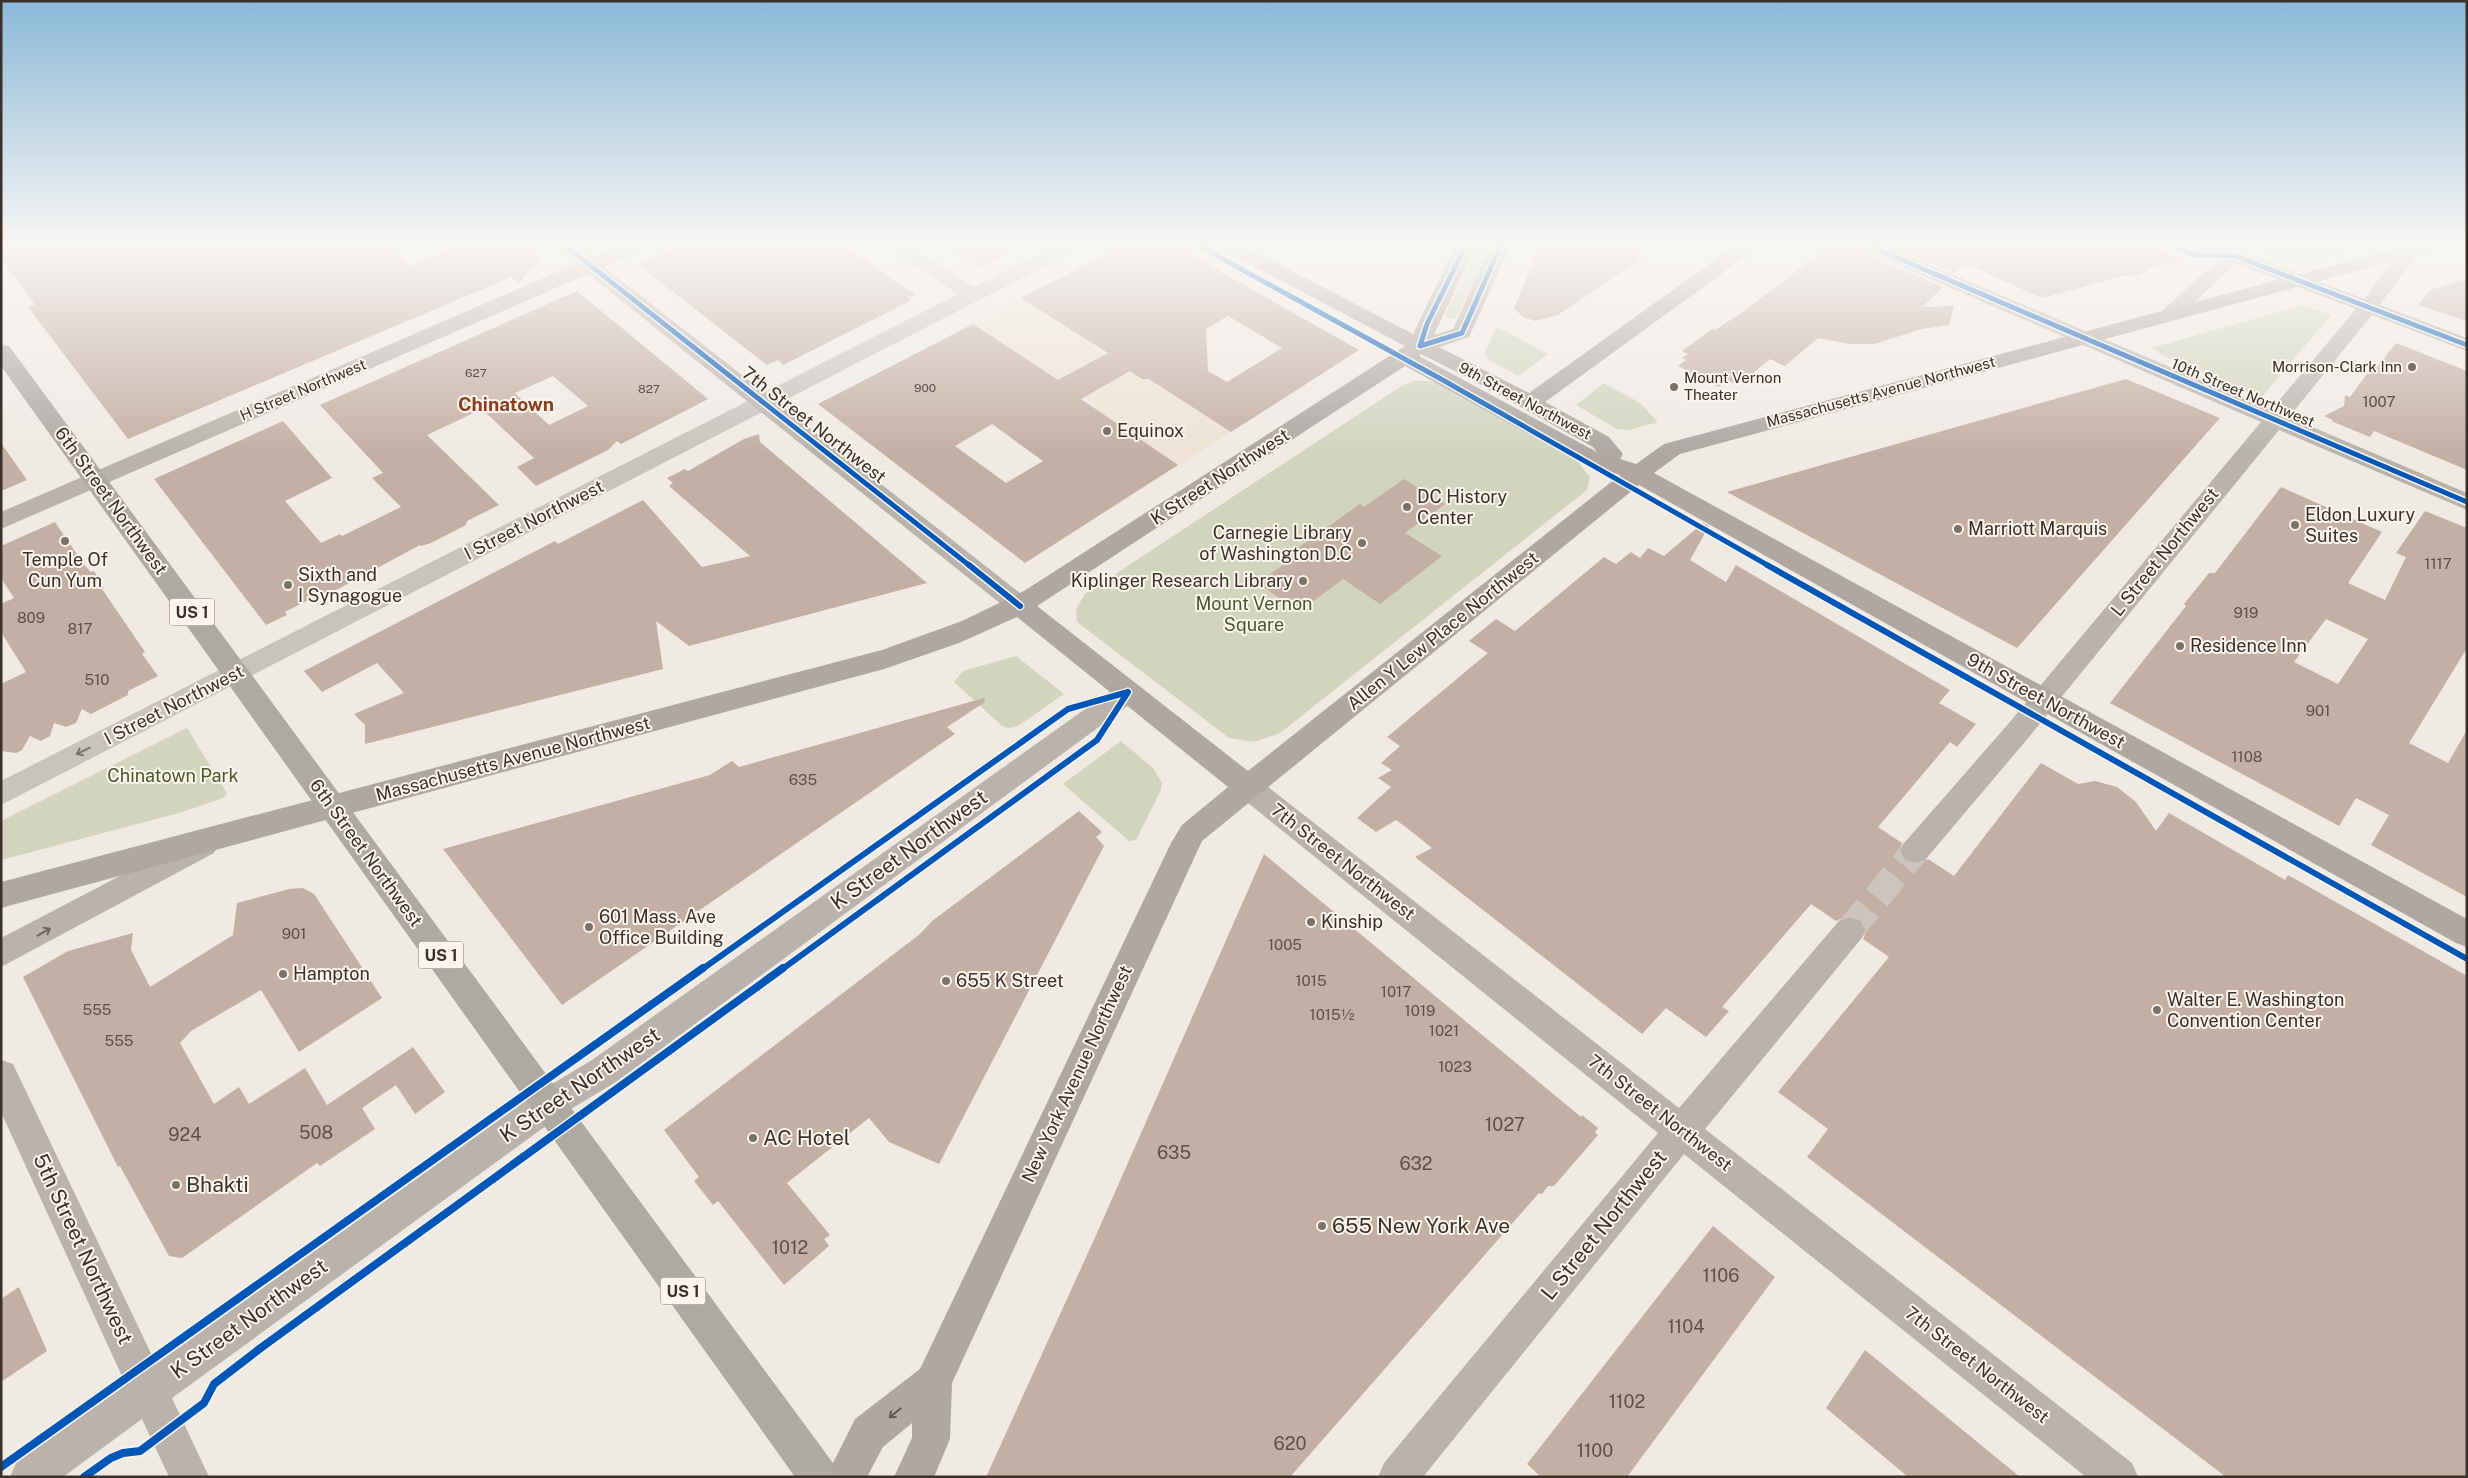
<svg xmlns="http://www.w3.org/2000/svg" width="2468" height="1478" font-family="'Public Sans',sans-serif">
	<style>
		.green { fill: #d1d5be }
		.plaza { fill: #eee3d4 }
		.building { fill: #c4afa5; fill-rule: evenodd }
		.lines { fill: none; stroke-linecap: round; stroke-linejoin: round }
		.secondary-tunnel { stroke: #ccc5bf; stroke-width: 28; stroke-dasharray: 28 14; stroke-linecap: butt }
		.street { fill: #c9c3bd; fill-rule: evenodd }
		.secondary { fill: #bab3ad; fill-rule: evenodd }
		.primary { fill: #aea7a2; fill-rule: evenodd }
		.highway { fill: #afa9a3; fill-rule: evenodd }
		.cycleway-far2-casing { stroke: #fbf5ed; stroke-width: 8 }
		.cycleway-far1-casing { stroke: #fbf5ed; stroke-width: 9 }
		.cycleway-casing { stroke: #fbf5ed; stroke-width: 11 }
		.cycleway-far2 { stroke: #0057b8; stroke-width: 5 }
		.cycleway-far1 { stroke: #0057b8; stroke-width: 6 }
		.cycleway { stroke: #0057b8; stroke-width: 8 }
		.oneway { stroke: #7b726c }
		.oneway2 { stroke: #6e645e }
		.oneway3 { stroke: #635a54 }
		.poi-dot { fill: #7a716b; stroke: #fbf5ed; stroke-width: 2 }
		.labels { text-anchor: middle; stroke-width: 4; stroke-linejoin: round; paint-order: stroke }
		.far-number-label { font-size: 12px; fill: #5d5049 }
		.far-poi-label { font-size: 15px; fill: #3b302a; stroke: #fbf5ed; text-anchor: end }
		.far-street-label { font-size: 15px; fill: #3b302a; stroke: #fbf5ed }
		.number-label { font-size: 15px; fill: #5d5049 }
		.shield { fill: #fbf5ed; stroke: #756b64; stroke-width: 1 }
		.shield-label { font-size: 16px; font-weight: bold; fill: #3b302a }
		.street-label { font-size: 18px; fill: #3b302a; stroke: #fbf5ed }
		.poi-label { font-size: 18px; fill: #3b302a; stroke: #fbf5ed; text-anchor: start }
		.park-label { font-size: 18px; fill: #485a2d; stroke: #fbf5ed }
		.near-number-label { font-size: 18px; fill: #5d5049 }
		.neighbourhood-label { font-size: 19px; font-weight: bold; fill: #8d3d20; stroke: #fbf5ed }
		.near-street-label { font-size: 21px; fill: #3b302a; stroke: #fbf5ed }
		.near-poi-label { font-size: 21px; fill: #3b302a; stroke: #fbf5ed; text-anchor: start }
	</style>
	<rect width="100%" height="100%" fill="#f0eae4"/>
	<path class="green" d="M1478,247H1491L1456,318L1447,319L1445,315Z
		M2261,247H2365L2299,264L2263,252L2259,249Z
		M2303,305L2331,315L2261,398L2168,358L2151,348Z
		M1497,327L1548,354L1521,374L1517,375L1491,361L1484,354Z
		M1413,381H1430L1441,384L1573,456L1590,477L1587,490L1280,733L1254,742L1229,738L1077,622L1076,609L1085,594L1400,387Z
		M1604,383L1640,403L1658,422L1629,430L1617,429L1576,405Z
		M1016,656L1064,694L1018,726L1009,728L1002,726L954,682L963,671Z
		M187,728L227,793L223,798L179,813L1,860V821Z
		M1121,741L1153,768L1162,783L1161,790L1136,840L1129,841L1063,784Z"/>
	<path class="plaza" d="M1021,298L1078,334L1090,328L1094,335L1093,347L1102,353V355L1098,359L1123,375L1132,372L1142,379L1162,378L1231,432L1178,465L1111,419L1096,428L1095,405L1060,379L1027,361L973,324Z"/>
	<path class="building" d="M1,247H388L410,266L457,247H521L529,253L542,256L519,283L511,277L128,439L28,307L35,305L1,259Z
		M676,247H845L915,294L907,297L912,300L783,365L778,360L767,365L639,265Z
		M949,247H1019L981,267Z
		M1121,247H1177L1359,350L1231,432L1149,379H1142L1130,371L1081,399L1178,465L1025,563L818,404L973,324L1058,380L1108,353L1021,298ZM1228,316L1282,348L1227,382L1208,371L1206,329ZM992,424L1043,461L1006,483L955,446Z
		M1540,247H1623L1643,257L1558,315L1535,321L1523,317L1514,308Z
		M1829,247H1860L1864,253L1943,287L1922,307L1954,306L1949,325L1922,329L1874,344H1850L1818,338L1785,366L1770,359L1743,381L1738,379L1733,383L1727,381L1718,387L1678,366L1686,360L1682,358L1688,354L1682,351L1712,329L1715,330L1741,313Z
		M1892,247H2150L2182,260L2151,268L2140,275L2124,276L2042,298L1969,265L1967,267L1962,265L1955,273Z
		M2467,279V321L2418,305L2430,290Z
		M577,291L708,399L621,444L617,441L608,450L536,486L517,467L534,458L482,409L427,435L499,505L467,521L466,525L431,543L421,546L420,545L323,597L320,594L285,612L287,615L266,625L154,479L283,421L332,478L285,501L321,543L340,534L342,536L401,507L372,478L383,473L320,405ZM553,376L588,406L549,425L515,393Z
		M2396,343L2467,371V470L2374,431L2370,437L2331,421L2333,420L2324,416L2344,406L2345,395L2350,397L2370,370L2374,371Z
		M2126,379L2220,418L2017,648L1727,492Z
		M759,434L760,442L927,583L689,646L656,621L663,669L365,744V725L354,714L404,693L377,663L322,692L304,671L555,541L558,544L643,500L702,567L750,556L669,486L673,483L667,478L685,469L688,471L744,439Z
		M1,443L27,480L1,491Z
		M1404,479L1445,504L1405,533L1442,556L1380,604L1343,579L1299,612L1258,583L1302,551L1298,548L1360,504L1364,507Z
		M2281,487L2382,532L2348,583L2385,600L2406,557L2396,553L2425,511L2467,528V648L2409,743L2448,763L2467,730V897L2371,845L2389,815L2356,798L2339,826L2110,703L2186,606L2184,604L2209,573H2215ZM2326,619L2368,639L2338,684L2294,662Z
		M55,522L85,566L91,572L94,571L104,588L102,589L145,652L142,654L158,676L128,691V695L91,714L82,709L76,723L66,727L54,723L50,736L41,741L30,736L22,750L16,753L1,751V684L26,672L1,632V604L14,598L1,578V546Z
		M1703,523L1709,526L1690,560L1726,582L1736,565L1950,690L1939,703L1976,724L1957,747L1950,742L1878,827L1902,843L1898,852L1904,862L1916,865L1928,859L1954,876L2041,763L2078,784L2095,781L2117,787L2136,802L2156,831L2169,813L2285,880L2288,875L2467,976V1477H2226L1807,1157L1828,1129L1778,1092L1889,957L1863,939L1867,929L1862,919L1849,915L1836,921L1811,904L1722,1007L1729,1011L1706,1037L1666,1008L1642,1034L1415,857L1432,848L1407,828L1396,820L1376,832L1357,818L1391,787L1378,778L1392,770L1381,763L1400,746L1387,737L1488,653L1469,641L1496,619L1515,631L1604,557L1616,564L1631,552L1640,558L1648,548L1664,556Z
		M984,698L985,702L947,727L955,734L562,1005L443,849L710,775L732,761L739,767Z
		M1079,811L1102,832L1096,837L1104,846L939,1164L889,1142L869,1118L787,1183L830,1235L824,1239L829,1246L784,1285L718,1201L713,1205L694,1181L699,1177L664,1130L920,934L932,921Z
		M1264,854L1581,1117L1582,1115L1598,1128L1595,1132L1598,1135L1554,1186H1548L1542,1194L1539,1193L1290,1477H986L1097,1233Z
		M303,888L314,894L382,998L299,1052L261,990L191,1031L180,1043L214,1104L239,1087L249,1104L305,1068L327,1105L413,1047L445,1092L415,1114L396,1085L362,1108L375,1129L320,1166L317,1163L182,1258L169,1256L120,1166L118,1167L23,977L68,951L133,933L131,950L150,987L233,935L237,903L289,889Z
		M1713,1226L1775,1277L1627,1477H1541L1527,1464Z
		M19,1287L47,1351L1,1382V1299Z
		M1865,1350L2020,1477H1908L1826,1408Z"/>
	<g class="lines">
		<path class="secondary-tunnel" d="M1850,930L1915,851"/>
		<path class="street" d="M889,247H912L974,287L1052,247H1077L1074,251L1,805V781L958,294L892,251Z"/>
		<path class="secondary" d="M557,247H579L592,257L617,247H643L640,251L604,267L1029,600L1033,606L1029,612L1020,615L1011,612L588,274L1,529V512L576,264Z
			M1862,247H1888L2271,410L2361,303L2403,247H2419L2421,250L2375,311L2289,417L2467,493V510L2279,430L2029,737L1925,860L1915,863L1905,860L1900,851L1905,842L2009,723L2261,422L1865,251Z
			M2233,247H2254L2177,318L2170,320L2163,318L2160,314L2163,310Z
			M1128,682L1137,685L1141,692L1137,699L616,1082L561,1115L172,1398L209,1477H169L142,1419L63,1477H10L16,1463L126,1385L1,1112V1060L13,1064L156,1364L537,1093L592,1060L1119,685Z
			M1248,776L1258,779L1679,1108L1839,921L1850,917L1861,921L1865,930L1861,939L1705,1129L2132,1463L2138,1477H2086L1684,1154L1423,1477H1378L1384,1463L1658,1133L1238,795L1234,787L1238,779Z
			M204,832L214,835L219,844L214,853L1,967V938Z"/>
		<path class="primary" d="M1222,247H1246L1413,334L1455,247H1475L1434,335L1453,329L1490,247H1510L1469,337L1439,347L1529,393L1733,247H1756L1753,251L1545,402L1609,437L1623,454L1620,459L1636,464L1664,444L2401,247H2433L2430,251L1680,454L1654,473L2467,919V947L2456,943L1639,485L1202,841L952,1383L950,1439L934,1477H894L912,1438V1423L883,1447L867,1477H826L855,1419L920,1369L1171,843L1182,825L1228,787L1017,617L959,643L884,669L1,908V882L882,650L962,621L1024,591L1405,346L1225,251ZM1421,354L1465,376L1593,447L1597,452L1419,356ZM1405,366L1578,461L1620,475L1248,771L1037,606Z"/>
		<path class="highway" d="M2200,247H2227L2467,338V351L2203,251Z
			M1,345L9,346L833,1463L839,1477H795L1,366Z"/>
		<defs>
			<path id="cycleway-far2" d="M567,247L970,566
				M1201,247L1441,379L1769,566
				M1872,247L2467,502
				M2174,247L2194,255L2235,256L2467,345
				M1420,346L1462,333L1500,247
				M1420,346L1427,324L1465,247"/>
			<path id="cycleway-far1" d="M969,565L1020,606
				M1767,565L2467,959
				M701,970L1068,709L1128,692
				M781,970L1097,740L1128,692"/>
			<path id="cycleway" d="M1,1467L703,968
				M84,1477L111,1458L123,1453L140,1451L204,1403L214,1384L262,1347L783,968"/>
		</defs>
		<use href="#cycleway-far2" class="cycleway-far2-casing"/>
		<use href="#cycleway-far1" class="cycleway-far1-casing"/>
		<use href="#cycleway" class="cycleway-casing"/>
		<use href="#cycleway-far2" class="cycleway-far2"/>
		<use href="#cycleway-far1" class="cycleway-far1"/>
		<use href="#cycleway" class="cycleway"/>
	</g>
	<defs><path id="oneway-shaft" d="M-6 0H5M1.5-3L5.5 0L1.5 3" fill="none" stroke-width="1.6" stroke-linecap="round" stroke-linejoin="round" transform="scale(1.25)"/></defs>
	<use class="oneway" href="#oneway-shaft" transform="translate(83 751) rotate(153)"/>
	<use class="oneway2" href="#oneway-shaft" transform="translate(44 932) rotate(-29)"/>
	<use class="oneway3" href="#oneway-shaft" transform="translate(895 1413) rotate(141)"/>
	<linearGradient id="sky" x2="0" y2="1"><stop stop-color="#8bb9d9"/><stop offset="0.54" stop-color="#f8f6f3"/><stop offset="1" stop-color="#f8f6f3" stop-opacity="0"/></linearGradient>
	<rect width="2468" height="454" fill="url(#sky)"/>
	<g class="poi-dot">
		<circle cx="2412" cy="367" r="5"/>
		<circle cx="1674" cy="387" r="5"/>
		<circle cx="1107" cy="431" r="5"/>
		<circle cx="1407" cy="507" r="5"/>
		<circle cx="2295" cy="525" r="5"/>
		<circle cx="1958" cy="529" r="5"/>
		<circle cx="65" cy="541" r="5"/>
		<circle cx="1362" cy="543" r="5"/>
		<circle cx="1303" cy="581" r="5"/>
		<circle cx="288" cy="585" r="5"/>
		<circle cx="2180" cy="646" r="5"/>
		<circle cx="1311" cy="922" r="5"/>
		<circle cx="589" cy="927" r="5"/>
		<circle cx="283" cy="974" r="5"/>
		<circle cx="946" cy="981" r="5"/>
		<circle cx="2157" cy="1010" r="5"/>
		<circle cx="753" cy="1138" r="5"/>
		<circle cx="176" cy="1185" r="5"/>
		<circle cx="1322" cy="1226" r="5"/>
	</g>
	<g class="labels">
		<g class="far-number-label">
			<text x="476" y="377">627</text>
			<text x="925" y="392">900</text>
			<text x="649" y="393">827</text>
		</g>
		<g class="far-poi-label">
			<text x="2402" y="372">Morrison-Clark Inn</text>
			<text x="1684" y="383" text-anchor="start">Mount Vernon<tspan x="1684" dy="17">Theater</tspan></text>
		</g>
		<g class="far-street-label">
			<text transform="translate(303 390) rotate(-23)" y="5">H Street Northwest</text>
			<text transform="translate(1881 392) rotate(-15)" y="5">Massachusetts Avenue Northwest</text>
			<text transform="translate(2243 393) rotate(23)" y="5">10th Street Northwest</text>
			<text transform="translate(1525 401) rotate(28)" y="5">9th Street Northwest</text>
		</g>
		<g class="number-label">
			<text x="2379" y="407">1007</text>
			<text x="2438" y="569">1117</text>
			<text x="2246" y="618">919</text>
			<text x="31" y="623">809</text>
			<text x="80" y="634">817</text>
			<text x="97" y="685">510</text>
			<text x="2318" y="716">901</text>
			<text x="2247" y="762">1108</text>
			<text x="803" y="785">635</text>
			<text x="294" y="939">901</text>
			<text x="1285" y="950">1005</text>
			<text x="1311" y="986">1015</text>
			<text x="1396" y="997">1017</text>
			<text x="97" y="1015">555</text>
			<text x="1420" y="1016">1019</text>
			<text x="1332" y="1020">1015½</text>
			<text x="1444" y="1036">1021</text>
			<text x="119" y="1046">555</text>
			<text x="1455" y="1072">1023</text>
		</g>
		<g class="shield">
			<rect x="169.5" y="598.5" width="45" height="27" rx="4"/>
			<rect x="418.5" y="941.5" width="45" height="27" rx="4"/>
			<rect x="660.5" y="1277.5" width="45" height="27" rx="4"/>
		</g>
		<g class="shield-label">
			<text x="192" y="618">US 1</text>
			<text x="441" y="961">US 1</text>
			<text x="683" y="1297">US 1</text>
		</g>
		<g class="street-label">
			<text transform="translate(814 425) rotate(38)" y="6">7th Street Northwest</text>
			<text transform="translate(1220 477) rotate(-33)" y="6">K Street Northwest</text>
			<text transform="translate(111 501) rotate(54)" y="6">6th Street Northwest</text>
			<text transform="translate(534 520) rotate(-27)" y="6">I Street Northwest</text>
			<text transform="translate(2165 552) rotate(-51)" y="6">L Street Northwest</text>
			<text transform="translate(1443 631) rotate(-39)" y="6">Allen Y Lew Place Northwest</text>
			<text transform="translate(2046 701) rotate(29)" y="6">9th Street Northwest</text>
			<text transform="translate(174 705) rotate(-27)" y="6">I Street Northwest</text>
			<text transform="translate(513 759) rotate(-15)" y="6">Massachusetts Avenue Northwest</text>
			<text transform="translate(366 853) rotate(54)" y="6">6th Street Northwest</text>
			<text transform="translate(1343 862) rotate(38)" y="6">7th Street Northwest</text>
			<text transform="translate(1077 1074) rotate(-65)" y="6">New York Avenue Northwest</text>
			<text transform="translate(1660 1113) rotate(38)" y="6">7th Street Northwest</text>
			<text transform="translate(1977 1365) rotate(38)" y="6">7th Street Northwest</text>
		</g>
		<g class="poi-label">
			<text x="1117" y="437">Equinox</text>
			<text x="1417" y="503">DC History<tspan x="1417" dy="21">Center</tspan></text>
			<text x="2305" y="521">Eldon Luxury<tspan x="2305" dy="21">Suites</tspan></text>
			<text x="1968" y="535">Marriott Marquis</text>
			<text x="1352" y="539" text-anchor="end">Carnegie Library<tspan x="1352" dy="21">of Washington D.C</tspan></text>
			<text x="65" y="566" text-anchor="middle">Temple Of<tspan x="65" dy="21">Cun Yum</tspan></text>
			<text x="298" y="581">Sixth and<tspan x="298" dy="21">I Synagogue</tspan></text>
			<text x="1293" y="587" text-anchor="end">Kiplinger Research Library</text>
			<text x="2190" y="652">Residence Inn</text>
			<text x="599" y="923">601 Mass. Ave<tspan x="599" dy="21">Office Building</tspan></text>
			<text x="1321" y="928">Kinship</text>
			<text x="293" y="980">Hampton</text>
			<text x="956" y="987">655 K Street</text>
			<text x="2167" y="1006">Walter E. Washington<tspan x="2167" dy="21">Convention Center</tspan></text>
		</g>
		<g class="park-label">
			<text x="1254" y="610">Mount Vernon<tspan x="1254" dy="21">Square</tspan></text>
			<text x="173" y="782">Chinatown Park</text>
		</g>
		<g class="near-number-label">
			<text x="1505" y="1131">1027</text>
			<text x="316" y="1139">508</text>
			<text x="185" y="1141">924</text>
			<text x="1174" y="1159">635</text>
			<text x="1416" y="1170">632</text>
			<text x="790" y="1254">1012</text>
			<text x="1721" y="1282">1106</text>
			<text x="1686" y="1333">1104</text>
			<text x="1627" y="1408">1102</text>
			<text x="1290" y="1450">620</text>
			<text x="1595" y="1457">1100</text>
		</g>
		<g class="neighbourhood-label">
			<text x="506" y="411">Chinatown</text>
		</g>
		<g class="near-street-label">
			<text transform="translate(909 850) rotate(-36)" y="7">K Street Northwest</text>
			<text transform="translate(580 1085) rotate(-34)" y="7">K Street Northwest</text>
			<text transform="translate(1604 1225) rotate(-51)" y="7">L Street Northwest</text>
			<text transform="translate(83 1249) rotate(65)" y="7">5th Street Northwest</text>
			<text transform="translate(249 1319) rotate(-36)" y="7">K Street Northwest</text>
		</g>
		<g class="near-poi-label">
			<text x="763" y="1145">AC Hotel</text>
			<text x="186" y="1192">Bhakti</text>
			<text x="1332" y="1233">655 New York Ave</text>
		</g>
	</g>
	<rect width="2468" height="1478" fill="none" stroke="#3b302a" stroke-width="5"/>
</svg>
